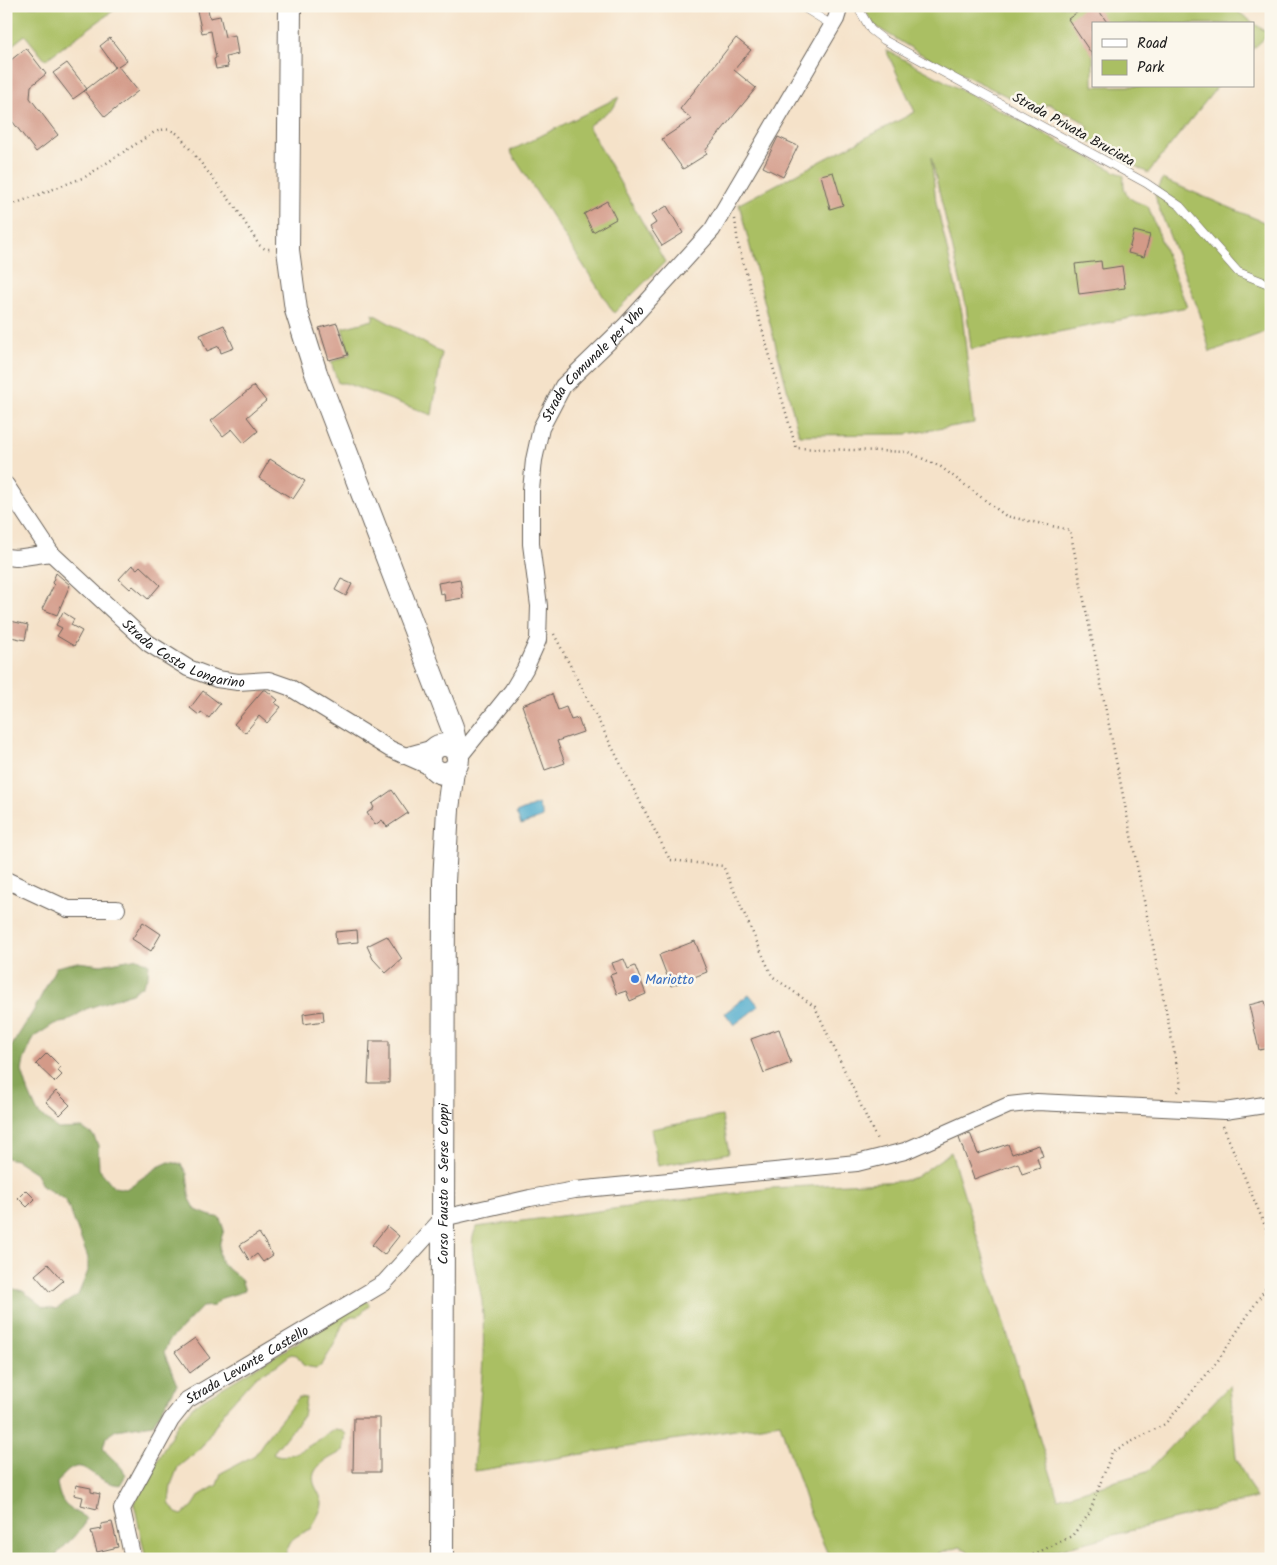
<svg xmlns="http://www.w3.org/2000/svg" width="1277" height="1565" font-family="Kalam,sans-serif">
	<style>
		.green { fill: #aabf63; stroke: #636e40 }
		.forest { fill: #87a659; stroke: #52613a }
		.water { fill: #4eaacc; stroke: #356374 }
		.building { fill: #d39a88 }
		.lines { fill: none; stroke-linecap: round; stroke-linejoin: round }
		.lane-casing { stroke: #686159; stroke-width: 9 }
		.street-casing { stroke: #686159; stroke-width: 18 }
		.secondary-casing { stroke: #686159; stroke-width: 24 }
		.path { stroke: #686159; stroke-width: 2.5; stroke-dasharray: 1 4; stroke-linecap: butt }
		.lane { stroke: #fff; stroke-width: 8 }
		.street { stroke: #fff; stroke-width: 16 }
		.secondary { stroke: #fff; stroke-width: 22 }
		.shop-dot { fill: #3f7fe0; stroke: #fbf7ec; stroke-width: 2 }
		.labels { text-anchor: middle; stroke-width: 5; stroke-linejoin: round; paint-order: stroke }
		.street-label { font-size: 14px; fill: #1c1c1c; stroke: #fbf7ec }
		.shop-label { font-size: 14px; fill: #366cbe; stroke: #fbf7ec; text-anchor: start }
	</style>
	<rect width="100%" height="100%" fill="#fbf7ec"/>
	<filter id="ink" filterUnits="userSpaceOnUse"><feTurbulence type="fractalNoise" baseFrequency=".02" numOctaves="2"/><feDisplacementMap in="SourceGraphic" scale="10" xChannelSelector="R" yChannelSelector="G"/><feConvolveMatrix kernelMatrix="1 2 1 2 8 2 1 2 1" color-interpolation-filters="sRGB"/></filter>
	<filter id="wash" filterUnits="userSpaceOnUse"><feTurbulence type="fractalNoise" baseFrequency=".0096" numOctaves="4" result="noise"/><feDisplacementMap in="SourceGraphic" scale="20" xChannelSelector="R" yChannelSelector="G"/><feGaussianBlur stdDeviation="1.12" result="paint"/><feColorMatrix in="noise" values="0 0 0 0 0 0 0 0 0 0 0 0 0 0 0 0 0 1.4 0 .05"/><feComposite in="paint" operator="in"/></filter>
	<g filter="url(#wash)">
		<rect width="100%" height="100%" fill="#f5e2c9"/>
		<path class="green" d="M6,6H117V8L45,60L25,35L6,50Z
			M862,6H1230L1269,34L1253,49V24H1093V86H1218L1148,173L1087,140L1088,126L1073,115L1059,111L1050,104L1033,109L921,54L875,26Z
			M886,50L1124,176C1122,197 1130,200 1148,206L1187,307L971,349L966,305L931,157L936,202L962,313L974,423L907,434L799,435L739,204L915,112Z
			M619,97L614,107L588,126L665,262L614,313L510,151Z
			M1162,179L1271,225V330L1210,352L1200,314L1157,203L1155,193Z
			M373,314L442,353L432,415L345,383H338L331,362L350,355L342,328L373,320Z
			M722,1116L729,1153L658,1166L651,1129Z
			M951,1152L1058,1498L1147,1472L1230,1385L1236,1458L1256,1498L1022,1559H971L967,1550L959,1547L924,1559H830L809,1511L780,1423L475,1471L474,1465C478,1411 487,1355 482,1301C479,1279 465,1245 477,1227L772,1188L902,1181L916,1177Z
			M366,1301L370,1305L358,1316H352L343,1323L336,1341L322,1365L316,1368L304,1366L297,1355L291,1354L277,1365L255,1377L226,1409L201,1448L178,1467L171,1485L169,1503L176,1513L182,1515L193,1506L200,1495L217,1485L221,1473L255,1455L266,1438L299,1397L306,1398L303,1416L273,1453C289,1464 320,1438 335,1429L341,1430L346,1434L343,1451C329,1459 307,1467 315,1486C318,1492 322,1499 322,1504C322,1509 314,1523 311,1529C296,1536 285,1540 286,1559H146L134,1503L178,1423L194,1405Z"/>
		<path class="forest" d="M138,958L149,964L148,976L142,986L132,993L86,1009L66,1022L54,1024L34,1037L24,1060L22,1071L29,1093L38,1113L58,1129L82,1128L93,1135L98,1145L99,1169L114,1187L126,1189L158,1167L169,1162L181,1164L187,1174L190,1199L196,1210L208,1215L220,1218L224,1230L220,1242L219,1253L222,1264L241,1279L245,1291L222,1298L214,1306L202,1307L169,1341L164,1352L177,1385L153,1424L116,1430L106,1437L103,1448C112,1461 119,1461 126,1475L120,1485C116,1484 111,1484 108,1482C84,1473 81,1452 57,1483C61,1506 67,1507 86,1518L83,1527L57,1554V1559H6V1289L10,1288L23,1291L43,1307L56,1309L78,1295L88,1271V1258L70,1210L64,1199L42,1186L36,1173L16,1160L6,1158V1055L34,1010L56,967L78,962L101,965Z"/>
		<path class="water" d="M538,804L543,817L521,825L516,813Z
			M749,994L759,1006L734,1025L725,1013Z"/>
		<g id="blocks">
			<path class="building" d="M196,6H207L210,18L220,16L225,37L235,35L238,54L226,57L228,67L216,69L214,59L216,58L211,31L202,33Z
				M1086,6H1096L1108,24H1093V56L1068,19Z
				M110,38L127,60L118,66L138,91L105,117L84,91L115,67L100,46Z
				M736,38L751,50L734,70L756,88L705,151L707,154L683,169L662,139L692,119L680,109Z
				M26,48L46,74L31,86L30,98L58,135L36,152L6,113V64Z
				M67,63L87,89L73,99L53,73Z
				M778,137L798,146L783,177L763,167Z
				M833,172L843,205L830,209L821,175Z
				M607,201L616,219L593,232L584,214Z
				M667,206L683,233L662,246L650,227L656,223L651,215Z
				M1134,231L1150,235L1144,257L1128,253Z
				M1101,261L1102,269L1122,266L1125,288L1079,294L1075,264Z
				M337,323L348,355L329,360L319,328Z
				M224,325L234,348L221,353L219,346L207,351L200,335Z
				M254,386L266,401L247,417L258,431L244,443L232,429L223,436L211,421Z
				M270,459L305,481L293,499L259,478Z
				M132,565L137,569L140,566L160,585L148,599L133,586L130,589L119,579Z
				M56,573L70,585L57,615L42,609L54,585L52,583Z
				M341,579L352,584L346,596L335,590Z
				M460,579L463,598L445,601L444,593L440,594L438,583Z
				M63,612L74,619L71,625L82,631L74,646L57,636L62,628L56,625Z
				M6,620L28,625L25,640L6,636Z
				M263,690H266L278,700L275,703L281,707L267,723L259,716L245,733L234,724Z
				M203,691L220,704L209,718L201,712L199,715L190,708Z
				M552,694L558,710L566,707L571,720L578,718L583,732L557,741L565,763L545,770L522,705Z
				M392,790L408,813L387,827L382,820L375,825L367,813L374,808L372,804Z
				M143,922L161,934L151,951L132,939Z
				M357,930L358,942L336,944L335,932Z
				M387,936L402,959L386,973L373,959L367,946Z
				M695,941L707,972L671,986L659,955Z
				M624,959L628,969L635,966L646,994L630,1001L626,991L617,994L610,975L616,973L612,963Z
				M1265,1001L1271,1026V1048L1259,1050L1249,1005Z
				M323,1011L324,1021L304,1024L303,1014Z
				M779,1029L791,1063L764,1073L751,1039Z
				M370,1041H389V1083H368Z
				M47,1053L61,1067L57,1070L62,1075L55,1082L36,1064Z
				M56,1091L70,1105L60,1115L46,1102Z
				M970,1133L978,1154L1008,1144L1012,1154L1039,1145L1043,1156L1037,1158L1040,1168L1022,1174L1018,1163L974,1179L959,1138Z
				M26,1190L35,1199L27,1207L18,1198Z
				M387,1226L399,1236L384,1255L372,1245Z
				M259,1233L273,1255L263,1262L257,1254L249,1260L240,1245Z
				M48,1264L63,1281L50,1292L35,1275Z
				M195,1338L210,1358L190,1373L175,1352Z
				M354,1418H380V1472H353Z
				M76,1485L91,1488V1492L100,1494L97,1509L81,1505L83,1497L74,1495Z
				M112,1522L118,1547L97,1552L91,1531L102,1529L101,1524Z"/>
		</g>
	</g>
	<g filter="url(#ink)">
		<use href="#blocks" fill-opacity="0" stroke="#686159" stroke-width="1"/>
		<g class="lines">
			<defs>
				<path id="lane" d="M801,6L832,25
					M857,6L871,30L884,40L1146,183L1180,206L1238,272L1271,285"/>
				<g id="street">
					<path id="s1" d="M6,485L51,553L148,643L188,668L217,679L238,682L269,680L289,687L390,749L433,768"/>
					<path d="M6,557L16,558L51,553"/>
					<path d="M405,756L434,748"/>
					<path id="s2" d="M459,757L512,691L525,669L538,640L539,606L531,544V490L534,460L541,428L563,386L625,326L712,230L836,19L840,6"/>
					<path d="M6,880L68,909H117"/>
					<path id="s3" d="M133,1559L122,1509L171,1420L187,1400L384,1283L443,1218L530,1198L575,1190L857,1163L905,1151L1009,1105L1037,1102L1225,1111L1271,1104"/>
				</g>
				<g id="secondary">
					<path d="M290,6L288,250L296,310L316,373L452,727L457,751"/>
					<circle cx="444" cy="759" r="14"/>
					<path id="s4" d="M442,1559L444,882L448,809L453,771"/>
				</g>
			</defs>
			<use href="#lane" class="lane-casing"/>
			<use href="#street" class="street-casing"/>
			<use href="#secondary" class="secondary-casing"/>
			<path class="path" d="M6,207L85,177L153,133C164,128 170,128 179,135L236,208L259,245L265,249H271
				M735,219L738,244L796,448L908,452L941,467L1006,516L1070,530L1181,1086L1176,1095
				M554,634L670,860L723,866L772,976L815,1007L878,1142
				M1223,1126L1271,1240
				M1024,1559L1072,1536L1089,1514L1112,1452L1165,1424L1217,1362L1271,1280"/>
			<use href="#lane" class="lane"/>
			<use href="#street" class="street"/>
			<use href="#secondary" class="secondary"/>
		</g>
	</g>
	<circle class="shop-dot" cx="635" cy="979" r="5"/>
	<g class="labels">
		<g class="street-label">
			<text transform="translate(1074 129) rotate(29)" y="5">Strada Privata Bruciata</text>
			<text dy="5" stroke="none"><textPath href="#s2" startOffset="439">Strada Comunale per Vho</textPath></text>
			<text dy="5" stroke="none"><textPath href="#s1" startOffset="251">Strada Costa Longarino</textPath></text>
			<text dy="5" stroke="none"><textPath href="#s4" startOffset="375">Corso Fausto e Serse Coppi</textPath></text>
			<text dy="5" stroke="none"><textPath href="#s3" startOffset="248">Strada Levante Castello</textPath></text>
		</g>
		<g class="shop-label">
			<text x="645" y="984">Mariotto</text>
		</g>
	</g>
	<rect width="1277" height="1565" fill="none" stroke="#fbf7ec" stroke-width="25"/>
	<rect x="1092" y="22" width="162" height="65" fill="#fbf7ec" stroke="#a29f99"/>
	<rect x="1102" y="39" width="25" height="8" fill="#ffffff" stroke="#a29f99"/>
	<text x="1137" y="48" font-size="15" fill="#1c1c1c">Road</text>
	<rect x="1102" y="60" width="25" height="15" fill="#aabf63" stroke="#a29f99"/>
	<text x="1137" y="72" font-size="15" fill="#1c1c1c">Park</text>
</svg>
